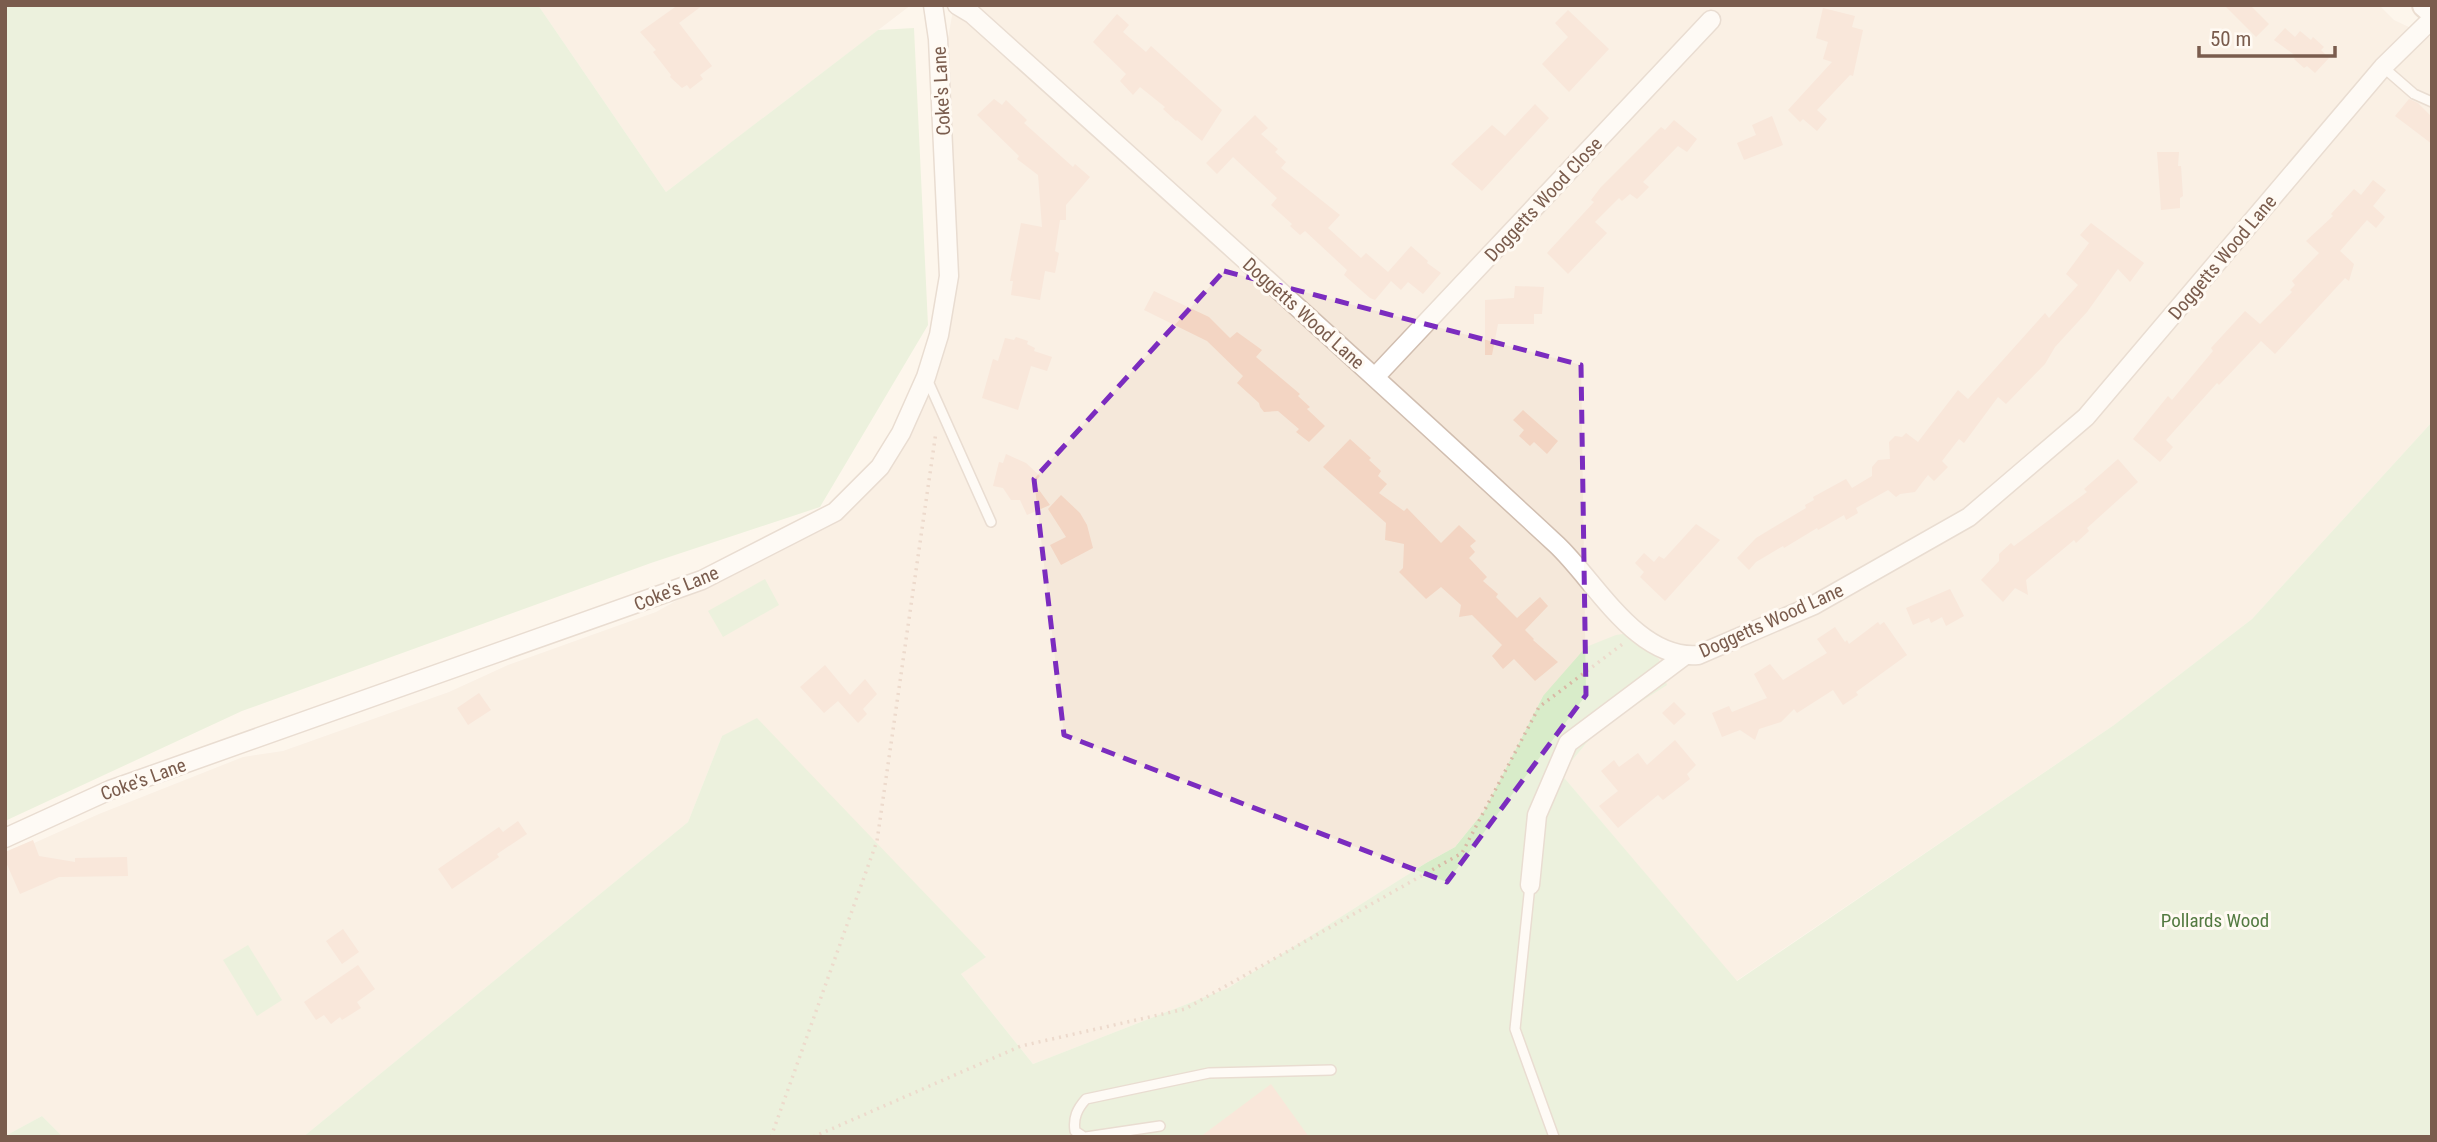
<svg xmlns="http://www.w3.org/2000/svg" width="2437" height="1142" font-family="'Roboto Condensed',sans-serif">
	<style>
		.residential { fill: #f5e8da }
		.green { fill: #d8ecc9 }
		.building { fill: #f3d5c3 }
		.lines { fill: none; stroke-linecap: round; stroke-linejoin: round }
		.lane-casing { stroke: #d1beb0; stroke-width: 12 }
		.street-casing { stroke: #d1beb0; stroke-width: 21 }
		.secondary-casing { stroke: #d6c0b0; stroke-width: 28 }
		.path { stroke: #d9b8a5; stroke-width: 3.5; stroke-dasharray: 2 5; stroke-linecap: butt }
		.lane { stroke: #fff; stroke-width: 9 }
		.street { stroke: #fff; stroke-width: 18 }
		.secondary { stroke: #fff; stroke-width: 24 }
		.marked { fill: none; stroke: #7b2cbf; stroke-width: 5; stroke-dasharray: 14 9; stroke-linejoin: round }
		.labels { text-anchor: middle; stroke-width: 6; stroke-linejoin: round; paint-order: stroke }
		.street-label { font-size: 19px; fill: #7a5c4d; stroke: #fffaf3 }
		.park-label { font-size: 19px; fill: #537a41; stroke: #fffaf3 }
	</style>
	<rect width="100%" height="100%" fill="#fdf6ec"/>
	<path class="residential" d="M538,5H911L666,192Z
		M954,5H2379L2394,20L2432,38V422L2252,619L2114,725L1736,981L1561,774L1598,729L1543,696L1484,811L1455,847L1426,863L1228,988L1033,1064L961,974L986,956L722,736L688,822L303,1137H63L42,1116L5,1136V856L99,814L243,757L283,751L449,692L508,665L656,612L835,512L901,433L949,276L948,38Z"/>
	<path class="green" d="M5,5H538L666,192L878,30L914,28L928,325L820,507L651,563L242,711L5,821Z
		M2432,422V1137H303L688,822L722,736L757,718L986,957L961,974L1033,1064L1228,988L1426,863L1455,847L1484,811L1543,696L1586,647L1616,635L1629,633L1659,659L1667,685L1598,729L1561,774L1737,981L2114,725L2252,619Z
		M765,579L779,605L723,637L708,611Z
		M248,945L282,1000L257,1016L223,960Z
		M42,1116L63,1137H5V1136Z"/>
	<path class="building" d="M678,5H703L679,23L712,66L700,75L703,79L690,89L687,85L682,88L670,77L671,75L653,52L656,50L640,32Z
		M2224,5H2250L2269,24L2256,37Z
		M1823,8L1855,16L1852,27L1863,30L1853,76L1850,75L1817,110L1827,119L1817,131L1803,119L1800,122L1788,110L1832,62L1823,59L1828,42L1816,38Z
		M1568,10L1609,49L1569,92L1542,64L1568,37L1555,23Z
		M1117,14L1129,25L1123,32L1146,52L1151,46L1222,110L1202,141L1177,120L1176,121L1163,109L1165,107L1140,87L1133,95L1120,81L1126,74L1093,42Z
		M2285,28L2295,37L2300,31L2311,40L2313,37L2324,47L2321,50L2329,58L2315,73L2307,66L2304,68L2294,59L2296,56L2274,40Z
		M994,99L1002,105L1006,100L1027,120L1024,123L1073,167L1075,164L1090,177L1066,205V220H1060L1055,251L1059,253L1055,273L1045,271L1040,300L1011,295L1013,281H1010L1021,223L1042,227L1038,175L1017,159L1019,156L977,115Z
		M2409,99L2418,103L2432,117V144L2395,116Z
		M1535,104L1549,118L1482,191L1451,164L1492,125L1505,136Z
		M1255,115L1268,128L1261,134L1278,149L1275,152L1286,162L1281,168L1340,215L1328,228L1361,258L1366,253L1388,272L1411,246L1428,261L1427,263L1441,273L1423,294L1408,282L1401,290L1391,281L1375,300L1370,298L1344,275L1347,270L1305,231L1300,235L1290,226L1292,224L1271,205L1277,198L1233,157L1217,174L1206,163Z
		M1772,116L1783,145L1744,160L1737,143L1756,135L1752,125Z
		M1674,120L1697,139L1687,152L1678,146L1643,182L1649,187L1637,199L1630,194L1622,201L1619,198L1595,222L1607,233L1568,274L1547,253L1594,202L1591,200L1601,187L1661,127L1665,130Z
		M2157,152H2179L2178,166H2181L2183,196L2180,198V208L2161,210Z
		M2373,180L2386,190L2373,206L2385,217L2376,228L2367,220L2340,251L2354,264L2349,281L2345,278L2275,354L2261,341L2219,385L2217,383L2166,440L2173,447L2160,462L2133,439L2168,396L2172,400L2213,351L2211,348L2245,311L2260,324L2292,292L2290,290L2295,285L2292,281L2319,253L2306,241L2333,216L2331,214L2354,189L2361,195Z
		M2091,223L2144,263L2130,282L2118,269L2087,312L2055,347L2045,364L2006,404L1998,397L1964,443L1959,439L1942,461L1948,467L1934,481L1928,475L1915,492L1900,494L1896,497L1888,490L1856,508L1858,513L1846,520L1844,515L1818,530L1817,528L1784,548L1783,546L1756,562L1749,570L1737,558L1756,538L1806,508L1805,505L1814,500L1813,497L1846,479L1852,488L1872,476V467L1878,460L1890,459L1889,442L1895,436L1902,437L1906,433L1918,442L1958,390L1968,399L2045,313L2049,318L2078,285L2066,274L2089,243L2080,235Z
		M1515,286L1544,287L1542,314H1534V324H1498L1492,355H1485V300L1514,298Z
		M1154,291L1209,317L1230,338L1237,332L1262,350L1256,357L1300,394L1298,396L1310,407L1307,409L1325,426L1309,442L1296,432L1299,429L1278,411L1264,412L1260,407L1259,403L1237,383L1243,376L1207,341L1144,310Z
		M1016,337L1028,341L1027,344L1035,348L1034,351L1052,357L1047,371L1031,366L1018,410L982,398L993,359L998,361L1005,338L1014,340Z
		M1523,410L1558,441L1547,454L1534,442L1530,446L1519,436L1524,430L1513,420Z
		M1350,439L1371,458L1369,460L1381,471L1378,476L1387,484L1379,493L1404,511L1407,508L1441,543L1459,525L1476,541L1470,546L1475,552L1469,558L1487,577L1483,581L1498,594L1496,597L1517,618L1540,597L1548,606L1525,630L1534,639L1533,640L1558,662L1535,681L1514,659L1503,669L1492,656L1502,645L1472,615L1459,617L1461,605L1441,587L1426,599L1399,572L1403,568L1404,544L1385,540L1386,523L1323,467Z
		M1006,454L1026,463L1040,476L1034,483L1050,505L1027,515L1020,500H1011L1003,488L993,486L999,462L1003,463Z
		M2118,459L2138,482L2087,528L2089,531L2076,543L2074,540L2026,580L2028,595L2015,588L2003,602L1981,580L1999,561V554L2011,543L2014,546L2087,492L2084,489Z
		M1061,495L1080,513L1087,525L1093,548L1061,565L1050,545L1066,537L1048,509Z
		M1696,524L1720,540L1665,601L1640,577L1644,572L1635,563L1644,553L1654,562L1659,556L1664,559Z
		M1950,589L1964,616L1946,626L1942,617L1931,623L1929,618L1913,625L1906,608Z
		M1878,622L1880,625L1884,622L1907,655L1856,692L1858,695L1843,705L1833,690L1797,713L1794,709L1781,722L1759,729L1755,740L1740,730L1722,737L1712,713L1729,706L1732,712L1767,698L1754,674L1770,664L1783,680L1827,653L1817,639L1835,627L1845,642L1847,640L1849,644Z
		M825,665L850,695L865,679L877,694L863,709L867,714L858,723L838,701L824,713L800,687Z
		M479,693L491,710L468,725L457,708Z
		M1674,702L1686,714L1674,725L1662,713Z
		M1675,740L1696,765L1687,774L1690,779L1663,800L1658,795L1618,828L1599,806L1618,791L1601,771L1614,760L1619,767L1638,753L1647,765Z
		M518,821L527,834L497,854L499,857L452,889L438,869L499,827L503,832Z
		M33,840L39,856L75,862V858L127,857L128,876L59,877L20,894L5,860V852Z
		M343,929L359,952L342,964L326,941Z
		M358,965L375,989L357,1002L361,1008L342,1020L340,1017L331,1024L324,1015L316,1020L304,1002Z
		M1271,1084L1309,1137H1200Z"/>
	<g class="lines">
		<defs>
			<path id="lane" d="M2383,67L2414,94L2432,102
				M927,379L991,522
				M1530,885L1515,1029L1554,1137
				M1084,1137L1075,1131C1073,1118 1077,1109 1086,1099L1209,1073L1331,1070
				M1086,1137L1160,1126"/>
			<path id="street" d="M957,5L972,14C1168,190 1364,366 1557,545C1596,582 1637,660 1698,655L1814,605L1969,517L2086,417L2383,67L2432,19
				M1375,377L1711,20
				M5,838L110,790L702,580L835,512L880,467L901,433L926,377L939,335L949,276L938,39L933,5
				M1530,885L1537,815L1568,743L1684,656"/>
			<path id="secondary" d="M2425,5L2432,11"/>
		</defs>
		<use href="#lane" class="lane-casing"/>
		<use href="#street" class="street-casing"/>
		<use href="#secondary" class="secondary-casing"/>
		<path class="path" d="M771,1137L877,841L936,432
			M813,1137L1021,1046L1185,1009L1462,853L1539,707L1624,643"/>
		<use href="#lane" class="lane"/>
		<use href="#street" class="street"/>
		<use href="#secondary" class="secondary"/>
	</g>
	<path d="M0 0H2437V1142H0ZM1224,271L1581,365L1586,695L1447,882L1064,735L1034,479Z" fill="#fdf6ec" fill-opacity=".55" fill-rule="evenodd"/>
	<path class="marked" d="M1224,271L1581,365L1586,695L1447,882L1064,735L1034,479Z"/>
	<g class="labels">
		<g class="street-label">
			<text transform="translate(941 91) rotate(-93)" y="7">Coke's Lane</text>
			<text transform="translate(1543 199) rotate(-47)" y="7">Doggetts Wood Close</text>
			<text transform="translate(2222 257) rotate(-50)" y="7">Doggetts Wood Lane</text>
			<text transform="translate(1304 313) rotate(42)" y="7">Doggetts Wood Lane</text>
			<text transform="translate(676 588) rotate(-22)" y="7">Coke's Lane</text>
			<text transform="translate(1771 620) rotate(-24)" y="7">Doggetts Wood Lane</text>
			<text transform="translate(143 779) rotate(-20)" y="7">Coke's Lane</text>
		</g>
		<g class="park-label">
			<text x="2215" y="927">Pollards Wood</text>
		</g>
	</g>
	<rect width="2437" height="1142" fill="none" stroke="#7a5c4d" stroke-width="14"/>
	<path d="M2199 46v10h136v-10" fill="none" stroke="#7a5c4d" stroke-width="3.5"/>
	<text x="2210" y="46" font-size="21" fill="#7a5c4d" stroke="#fffaf3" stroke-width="5" paint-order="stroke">50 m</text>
</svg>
